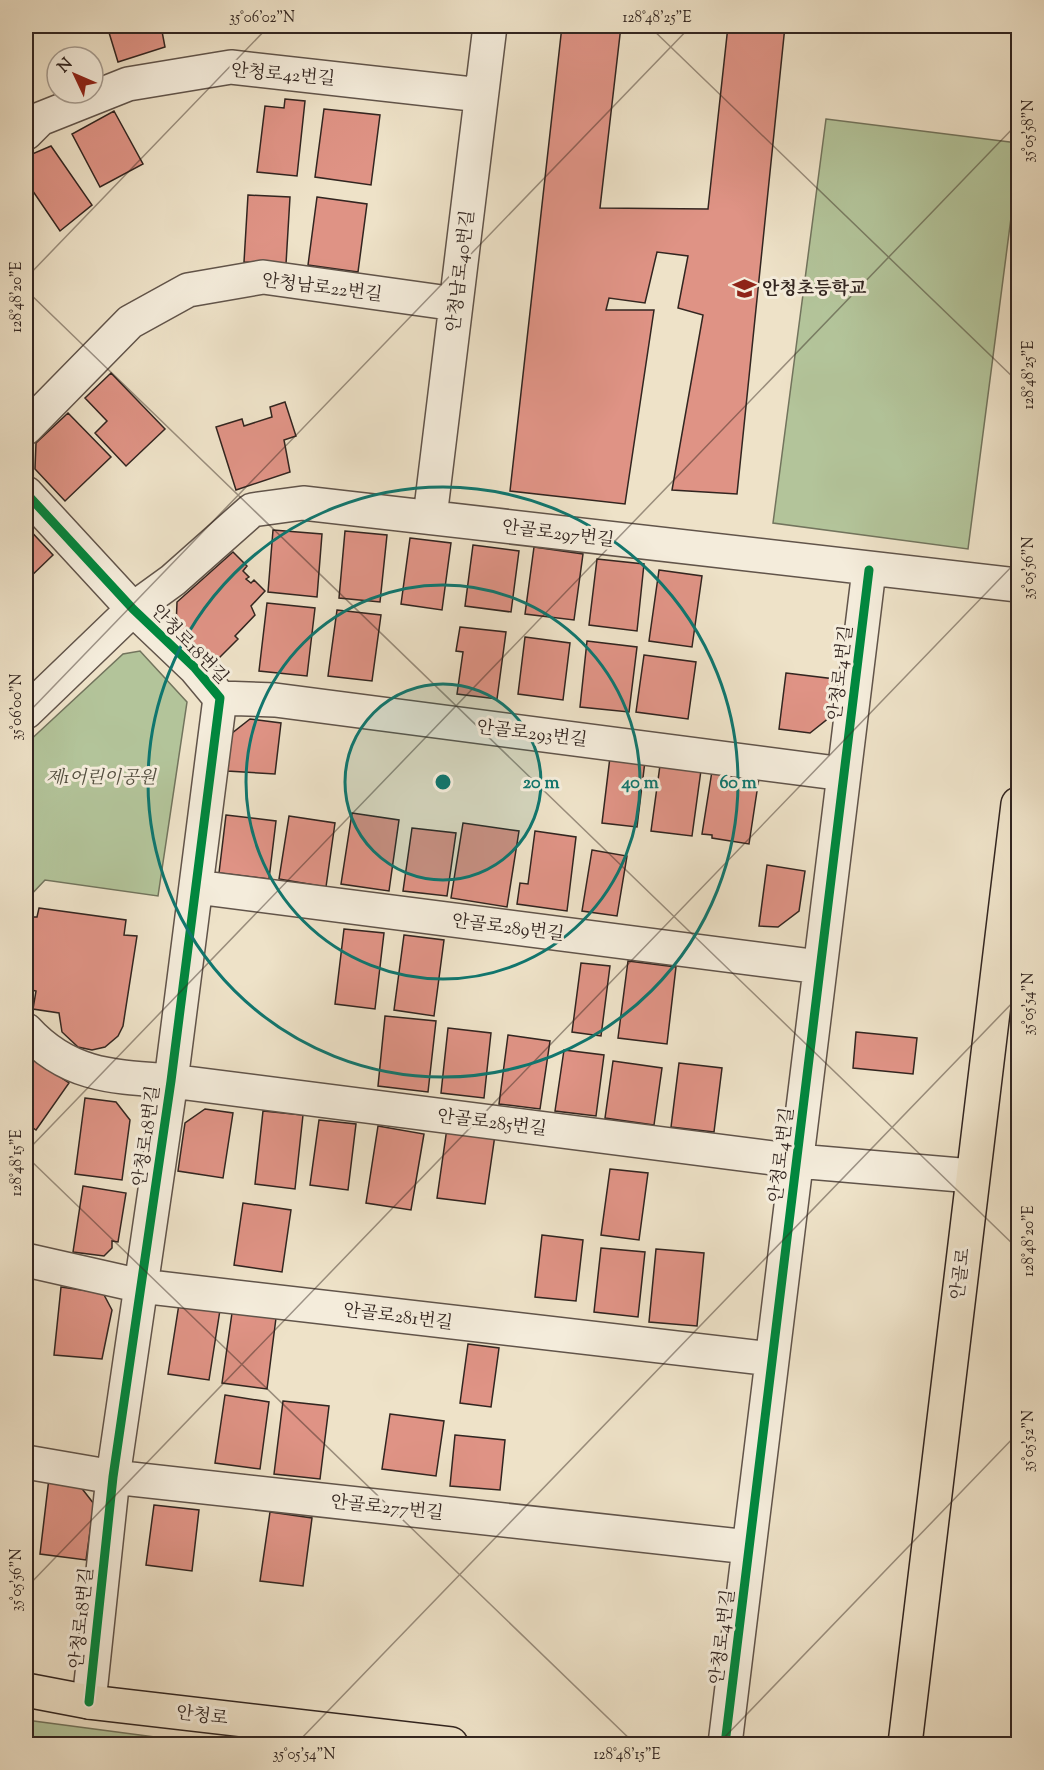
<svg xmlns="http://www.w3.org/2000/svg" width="1044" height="1770" font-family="'Sorts Mill Goudy','Noto Serif KR',serif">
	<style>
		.green { fill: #b3c49a; stroke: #72745d; stroke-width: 1.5 }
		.building { fill: #df9385; stroke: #322520; stroke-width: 1.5 }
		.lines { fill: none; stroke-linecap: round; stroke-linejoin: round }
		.minor-casing { stroke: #61544a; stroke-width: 36 }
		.major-casing { stroke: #322520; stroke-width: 36 }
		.minor { stroke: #f4ecdb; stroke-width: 33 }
		.major { stroke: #eee2c8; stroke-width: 33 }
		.cycleway-casing { stroke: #f4ecdb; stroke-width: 13 }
		.cycleway { stroke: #00873e; stroke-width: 9 }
		.ticks { fill: none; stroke: #322520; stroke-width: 1.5; stroke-opacity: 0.45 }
		.ring { fill: none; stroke: #0f766e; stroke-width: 3 }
		.labels { text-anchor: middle; stroke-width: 6; stroke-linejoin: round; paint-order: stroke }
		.street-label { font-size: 18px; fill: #322520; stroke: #f4ecdb }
		.poi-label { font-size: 18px; font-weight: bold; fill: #322520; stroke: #f4ecdb; text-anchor: start }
		.park-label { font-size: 18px; font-style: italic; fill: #524d3e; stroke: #f4ecdb }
		.centre { fill: #0f766e; stroke: #f4ecdb; stroke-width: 3 }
		.ring-label { font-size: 18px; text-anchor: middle; font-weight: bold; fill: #0f766e; stroke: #f4ecdb; stroke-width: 6; stroke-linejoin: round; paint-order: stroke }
		.neatline { fill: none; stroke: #322520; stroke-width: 2 }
		.ticks-label { font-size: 15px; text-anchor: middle; fill: #322520 }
	</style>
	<rect width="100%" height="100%" fill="#eee2c8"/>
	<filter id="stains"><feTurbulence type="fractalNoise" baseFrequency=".00333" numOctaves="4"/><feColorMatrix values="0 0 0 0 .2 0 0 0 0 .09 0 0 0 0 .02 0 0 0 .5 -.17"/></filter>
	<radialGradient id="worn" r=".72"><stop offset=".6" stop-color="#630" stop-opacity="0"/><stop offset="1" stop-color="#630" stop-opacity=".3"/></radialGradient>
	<path class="green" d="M826,119L1018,143V164L968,549L773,523Z
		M140,651L187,702L158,896L45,880L26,900V744L123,654Z
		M26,1720L208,1744H26Z"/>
	<path class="building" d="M107,26H161L165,47L118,62Z
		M562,26H621L600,208L708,209L728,26H785L737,494L672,490L703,315L678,308L688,256L657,252L645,303L609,298L606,310H654L625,504L510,491Z
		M285,99L305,101L297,176L257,172L265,106L284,108Z
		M324,109L380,115L371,185L315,177Z
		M114,111L143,164L100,187L72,134Z
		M51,146L92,205L60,231L26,181V161L32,154Z
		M248,195L290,197L286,264L244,262Z
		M317,197L367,204L358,272L308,265Z
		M111,373L165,429L126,466L95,433L107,421L85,398Z
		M285,402L296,436L284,440L290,472L236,490L216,427L242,419L244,426L272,417L270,407Z
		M68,413L111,457L65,501L35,469L36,443Z
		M26,526L53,555L26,581Z
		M273,530L322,534L317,597L268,592Z
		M345,531L387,535L380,602L339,598Z
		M410,538L451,543L442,610L401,604Z
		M473,545L519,551L511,612L465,606Z
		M534,547L583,554L574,620L525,614Z
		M233,552L247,566L243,571L249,577L246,579L251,583L254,580L265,591L251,606L255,615L235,636L238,639L213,664L176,628L177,602Z
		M597,559L644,564L637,631L589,625Z
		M659,570L702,576L692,647L649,641Z
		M267,603L315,608L307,676L259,671Z
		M337,610L381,615L372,681L328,676Z
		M460,627L506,632L497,699L457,694L463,652L456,651Z
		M525,637L570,643L563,700L518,694Z
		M587,641L637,647L629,712L580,707Z
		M644,655L696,662L688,719L636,712Z
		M786,673L835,679L830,717L810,733L779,729Z
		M250,719L281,723L275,774L227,771L231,734Z
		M610,757L645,761L637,827L602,823Z
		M661,758L702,763L692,836L651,831Z
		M712,771L759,778L749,844L712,838V835L702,834Z
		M352,813L399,820L389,891L341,884Z
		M226,815L276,821L269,879L219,873Z
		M289,816L335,823L326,887L279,879Z
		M463,823L519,831L507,907L451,898Z
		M412,828L456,833L447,896L403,891Z
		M535,831L576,837L567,911L517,904L520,883L528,884Z
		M592,850L627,856L617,916L582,911Z
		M767,865L805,871L799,911L778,927L759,926Z
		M39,908L126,920L124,935L137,936L123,1026L118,1036L105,1047L92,1050L78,1047L62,1032L59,1013L33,1009L36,991L27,989L32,949L26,948V919L30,917H37Z
		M344,929L384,933L375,1009L335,1004Z
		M404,935L444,940L434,1016L394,1010Z
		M628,961L676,967L667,1044L618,1038Z
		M581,963L610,966L601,1036L572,1032Z
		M385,1016L436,1021L428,1092L378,1086Z
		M448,1028L491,1033L484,1098L441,1093Z
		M856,1032L917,1038L913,1074L853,1068Z
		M508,1035L550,1041L540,1109L499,1104Z
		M564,1050L604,1055L596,1116L555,1111Z
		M27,1055L69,1083L36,1130L26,1123Z
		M613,1061L662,1068L654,1125L605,1118Z
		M679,1063L722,1068L714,1132L671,1127Z
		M85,1098L116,1102L130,1120L122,1180L75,1174Z
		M205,1109L233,1113L223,1178L178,1171L185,1123Z
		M263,1111L303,1115L295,1189L255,1184Z
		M319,1120L356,1124L348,1190L310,1185Z
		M378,1126L424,1134L411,1210L366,1203Z
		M447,1128L495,1135L485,1204L437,1198Z
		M26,1152L33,1156L26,1171Z
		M610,1169L648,1173L639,1240L601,1235Z
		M83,1186L126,1193L118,1242L112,1241V1248L104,1256L73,1252Z
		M243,1203L291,1210L282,1272L234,1265Z
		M542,1235L583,1240L576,1301L535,1297Z
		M601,1248L645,1252L638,1317L594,1312Z
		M656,1249L704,1253L697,1326L649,1322Z
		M61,1287L103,1293L112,1310L102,1359L54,1355Z
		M179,1304L220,1310L209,1380L168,1374Z
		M232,1313L276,1318L267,1389L222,1383Z
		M468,1344L499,1348L491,1407L460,1403Z
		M225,1395L269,1402L260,1469L215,1463Z
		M283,1401L329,1406L320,1479L274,1474Z
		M390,1414L444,1421L436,1476L382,1469Z
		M455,1435L505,1440L500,1490L450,1486Z
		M49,1478L76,1481L94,1504L86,1560L40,1554Z
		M154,1505L199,1510L192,1571L146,1565Z
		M270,1512L312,1518L303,1586L260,1581Z"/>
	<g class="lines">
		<defs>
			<path id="minor" d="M26,133L40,119L128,84L231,67L481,95
				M26,428L130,322L188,290L263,277L456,304
				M26,493L133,609L195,668L220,698L171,1081L113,1477L89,1702
				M430,517L490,26
				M220,698L275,700L844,774
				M26,712L133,609L173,580L252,510L303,503L1018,585
				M196,887L820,967
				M26,1030C68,1076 113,1077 171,1081L797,1161L972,1176
				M26,1260L141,1286L772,1359
				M26,1462L113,1477L749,1547
				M725,1744L869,570"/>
			<path id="major" d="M26,1690L89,1702L451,1744
				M905,1744L1018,804"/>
		</defs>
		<use href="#minor" class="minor-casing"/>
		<use href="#major" class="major-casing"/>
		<use href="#minor" class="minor"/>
		<use href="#major" class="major"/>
		<defs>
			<path id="cycleway" d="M26,493L133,609L195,668L220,698L171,1081L113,1477L89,1702
				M725,1744L869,570"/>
		</defs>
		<use href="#cycleway" class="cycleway-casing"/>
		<use href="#cycleway" class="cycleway"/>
	</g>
	<path class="ticks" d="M649,26L1018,382M26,278L269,26M26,290L1018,1249M26,715L691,26M26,1152L1018,123M26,1156L635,1744M26,1588L1018,560M296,1744L1018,997M718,1744L1018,1433"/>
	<circle cx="443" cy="782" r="98" fill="#0f766e" fill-opacity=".12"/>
	<g class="ring">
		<circle cx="443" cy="782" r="98"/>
		<circle cx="443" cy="782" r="197"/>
		<circle cx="443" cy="782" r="295"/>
	</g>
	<defs>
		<symbol id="school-bare" viewBox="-9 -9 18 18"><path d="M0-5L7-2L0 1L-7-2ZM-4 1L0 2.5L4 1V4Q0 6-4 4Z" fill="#8f2418" stroke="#f4ecdb" stroke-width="2.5" paint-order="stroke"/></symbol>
	</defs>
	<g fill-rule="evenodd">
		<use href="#school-bare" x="728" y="272" width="33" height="33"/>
	</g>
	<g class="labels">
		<g class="street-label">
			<text transform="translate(283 74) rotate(5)" y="6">안청로42번길</text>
			<text transform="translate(460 271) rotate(-83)" y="6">안청남로40번길</text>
			<text transform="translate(322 287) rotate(7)" y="6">안청남로22번길</text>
			<text transform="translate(558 533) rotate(7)" y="6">안골로297번길</text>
			<text transform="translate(190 644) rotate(46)" y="6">안청로18번길</text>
			<text transform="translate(840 673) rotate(-83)" y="6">안청로4번길</text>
			<text transform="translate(532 733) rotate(7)" y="6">안골로293번길</text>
			<text transform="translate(508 927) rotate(7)" y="6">안골로289번길</text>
			<text transform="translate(492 1122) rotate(7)" y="6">안골로285번길</text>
			<text transform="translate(146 1136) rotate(-82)" y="6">안청로18번길</text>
			<text transform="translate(781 1155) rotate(-83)" y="6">안청로4번길</text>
			<text transform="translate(960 1274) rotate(-83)" y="6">안골로</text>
			<text transform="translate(398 1316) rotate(7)" y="6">안골로281번길</text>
			<text transform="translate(387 1507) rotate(6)" y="6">안골로277번길</text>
			<text transform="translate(81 1618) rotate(-84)" y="6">안청로18번길</text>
			<text transform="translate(722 1637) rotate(-83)" y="6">안청로4번길</text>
			<text transform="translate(202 1715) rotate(7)" y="6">안청로</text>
		</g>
		<g class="poi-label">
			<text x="762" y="294">안청초등학교</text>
		</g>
		<g class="park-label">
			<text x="101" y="783">제1어린이공원</text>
		</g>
	</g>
	<circle cx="443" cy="782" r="9" class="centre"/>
	<g class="ring-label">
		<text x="541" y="788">20 m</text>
		<text x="640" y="788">40 m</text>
		<text x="738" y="788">60 m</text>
	</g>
	<rect width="1044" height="1770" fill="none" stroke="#eee2c8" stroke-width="66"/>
	<g transform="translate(75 75) rotate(314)"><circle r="28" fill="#f4ecdb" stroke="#a69c90" stroke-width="1.5"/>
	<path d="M0-4.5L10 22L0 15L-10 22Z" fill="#8f2418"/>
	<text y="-9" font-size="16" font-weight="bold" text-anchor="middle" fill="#322520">N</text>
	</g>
	<rect x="33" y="33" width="978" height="1704" class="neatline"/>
	<g class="ticks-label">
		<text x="262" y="22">35°06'02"N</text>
		<text x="657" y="22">128°48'25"E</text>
		<text transform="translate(1028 131) rotate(-90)" y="5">35°05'58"N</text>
		<text transform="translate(16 297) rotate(-90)" y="5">128°48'20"E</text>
		<text transform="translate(1028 375) rotate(-90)" y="5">128°48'25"E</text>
		<text transform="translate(1028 568) rotate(-90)" y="5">35°05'56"N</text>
		<text transform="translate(16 707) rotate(-90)" y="5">35°06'00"N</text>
		<text transform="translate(1028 1004) rotate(-90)" y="5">35°05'54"N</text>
		<text transform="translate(16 1163) rotate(-90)" y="5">128°48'15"E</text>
		<text transform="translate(1028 1241) rotate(-90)" y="5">128°48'20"E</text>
		<text transform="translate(1028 1441) rotate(-90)" y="5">35°05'52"N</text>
		<text transform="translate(16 1580) rotate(-90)" y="5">35°05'56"N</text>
		<text x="304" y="1759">35°05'54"N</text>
		<text x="627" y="1759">128°48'15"E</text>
	</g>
	<rect width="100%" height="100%" filter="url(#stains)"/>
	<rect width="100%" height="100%" fill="url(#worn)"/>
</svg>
